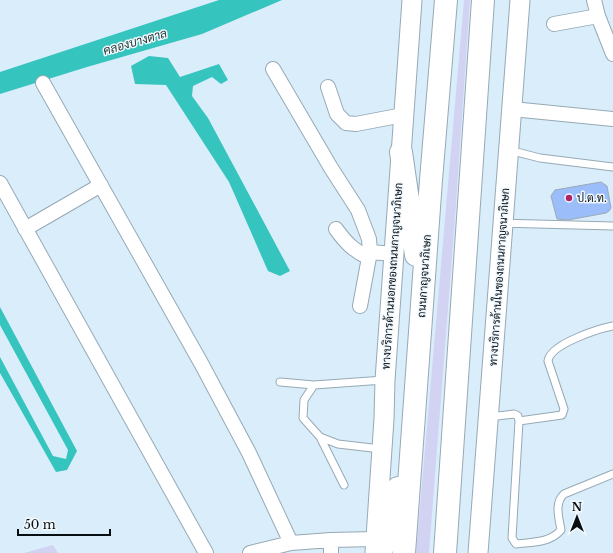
<svg xmlns="http://www.w3.org/2000/svg" width="613" height="553" font-family="'Libre Baskerville',Sarabun,serif">
	<style>
		.green { fill: #d2d3f3 }
		.water { fill: #35c5be }
		.building { fill: #9bbefb; stroke: #9ca7b8 }
		.lines { fill: none; stroke-linecap: round; stroke-linejoin: round }
		.service-casing { stroke: #96a9b5; stroke-width: 9 }
		.minor-casing { stroke: #96a9b5; stroke-width: 16 }
		.secondary-casing { stroke: #96a9b5; stroke-width: 21 }
		.trunk-casing { stroke: #96a9b5; stroke-width: 24 }
		.service { stroke: #fff; stroke-width: 7 }
		.minor { stroke: #fff; stroke-width: 14 }
		.secondary { stroke: #fff; stroke-width: 19 }
		.trunk { stroke: #fff; stroke-width: 22 }
		.poi-dot { fill: #ad2467; stroke: #f1f9fe; stroke-width: 1.5 }
		.labels { text-anchor: middle; stroke-width: 3; stroke-linejoin: round; paint-order: stroke }
		.poi-label { font-size: 11px; fill: #080f13; stroke: #f1f9fe; text-anchor: start }
		.street-label { font-size: 11px; fill: #080f13; stroke: #f1f9fe }
		.water-label { font-size: 12px; font-style: italic; fill: #233b39; stroke: #f1f9fe }
	</style>
	<rect width="100%" height="100%" fill="#daedfb"/>
	<path class="green" d="M464,0H470L455,218L429,553H416Z
		M53,545L58,553H24Z"/>
	<path class="water" d="M219,0H282L202,34L87,67L0,94V72Z
		M149,56L168,58L180,77L219,64L228,80L221,84L212,77L193,86L192,96L208,118L290,271L280,276L268,271L229,182L166,85L135,84L131,66Z
		M0,307L77,451L67,470L56,472L0,373V357L53,456L66,459L68,450L0,325Z"/>
	<path class="building" d="M601,182L607,186L611,208L609,211L606,213L568,220L557,219L551,196L555,190Z"/>
	<g class="lines">
		<defs>
			<path id="service" d="M509,150L540,158L613,167
				M503,223L613,226
				M280,382L314,385
				M489,417L514,414L518,416L519,421L512,538L516,544C532,542 550,543 561,530C559,518 554,503 564,494L613,474
				M519,421L562,415L564,409L548,361C550,344 598,329 613,326
				M320,437L344,485
				M381,449L338,444L320,437L303,418L304,400L314,385L384,380"/>
			<path id="minor" d="M594,0L598,16L613,54
				M554,24L598,16
				M273,69L331,168L358,210L369,239L370,252L394,254
				M43,83L201,363L249,453L291,543
				M328,87L337,114L346,123L356,124L403,115
				M512,109L613,119
				M0,183L206,553
				M25,229L101,185
				M336,229C346,243 353,250 369,258
				M360,306L370,252
				M250,553L291,543L331,540
				M331,553V540L376,539"/>
			<path id="secondary" d="M375,552L384,419L385,380L412,0
				M478,553L520,0"/>
			<path id="trunk" d="M401,152L416,255
				M381,553L398,488
				M404,553L431,180L446,0
				M445,553L483,0"/>
		</defs>
		<use href="#service" class="service-casing"/>
		<use href="#minor" class="minor-casing"/>
		<use href="#secondary" class="secondary-casing"/>
		<use href="#trunk" class="trunk-casing"/>
		<use href="#service" class="service"/>
		<use href="#minor" class="minor"/>
		<use href="#secondary" class="secondary"/>
		<use href="#trunk" class="trunk"/>
	</g>
	<circle class="poi-dot" cx="569" cy="198" r="4"/>
	<g class="labels">
		<g class="poi-label">
			<text x="577" y="202">ป.ต.ท.</text>
		</g>
		<g class="street-label">
			<text transform="translate(392 276) rotate(-86)" y="4">ทางบริการด้านนอกของถนนกาญจนาภิเษก</text>
			<text transform="translate(424 276) rotate(-86)" y="4">ถนนกาญจนาภิเษก</text>
			<text transform="translate(499 277) rotate(-86)" y="4">ทางบริการด้านในของถนนกาญจนาภิเษก</text>
		</g>
		<g class="water-label">
			<text transform="translate(135 42) rotate(-16)" y="4">คลองบางตาล</text>
		</g>
	</g>
	<g transform="translate(577 517)" stroke="#f1f9fe" stroke-width="3" paint-order="stroke">
	<path d="M0-3L7 15L0 10L-7 15Z" fill="#080f13"/>
	<text y="-6" font-size="11" font-weight="bold" text-anchor="middle" fill="#080f13">N</text>
	</g>
	<path d="M18 529v6h92v-6" fill="none" stroke="#080f13" stroke-width="2"/>
	<text x="24" y="529" font-size="12" fill="#080f13" stroke="#f1f9fe" stroke-width="3" paint-order="stroke">50 m</text>
</svg>
